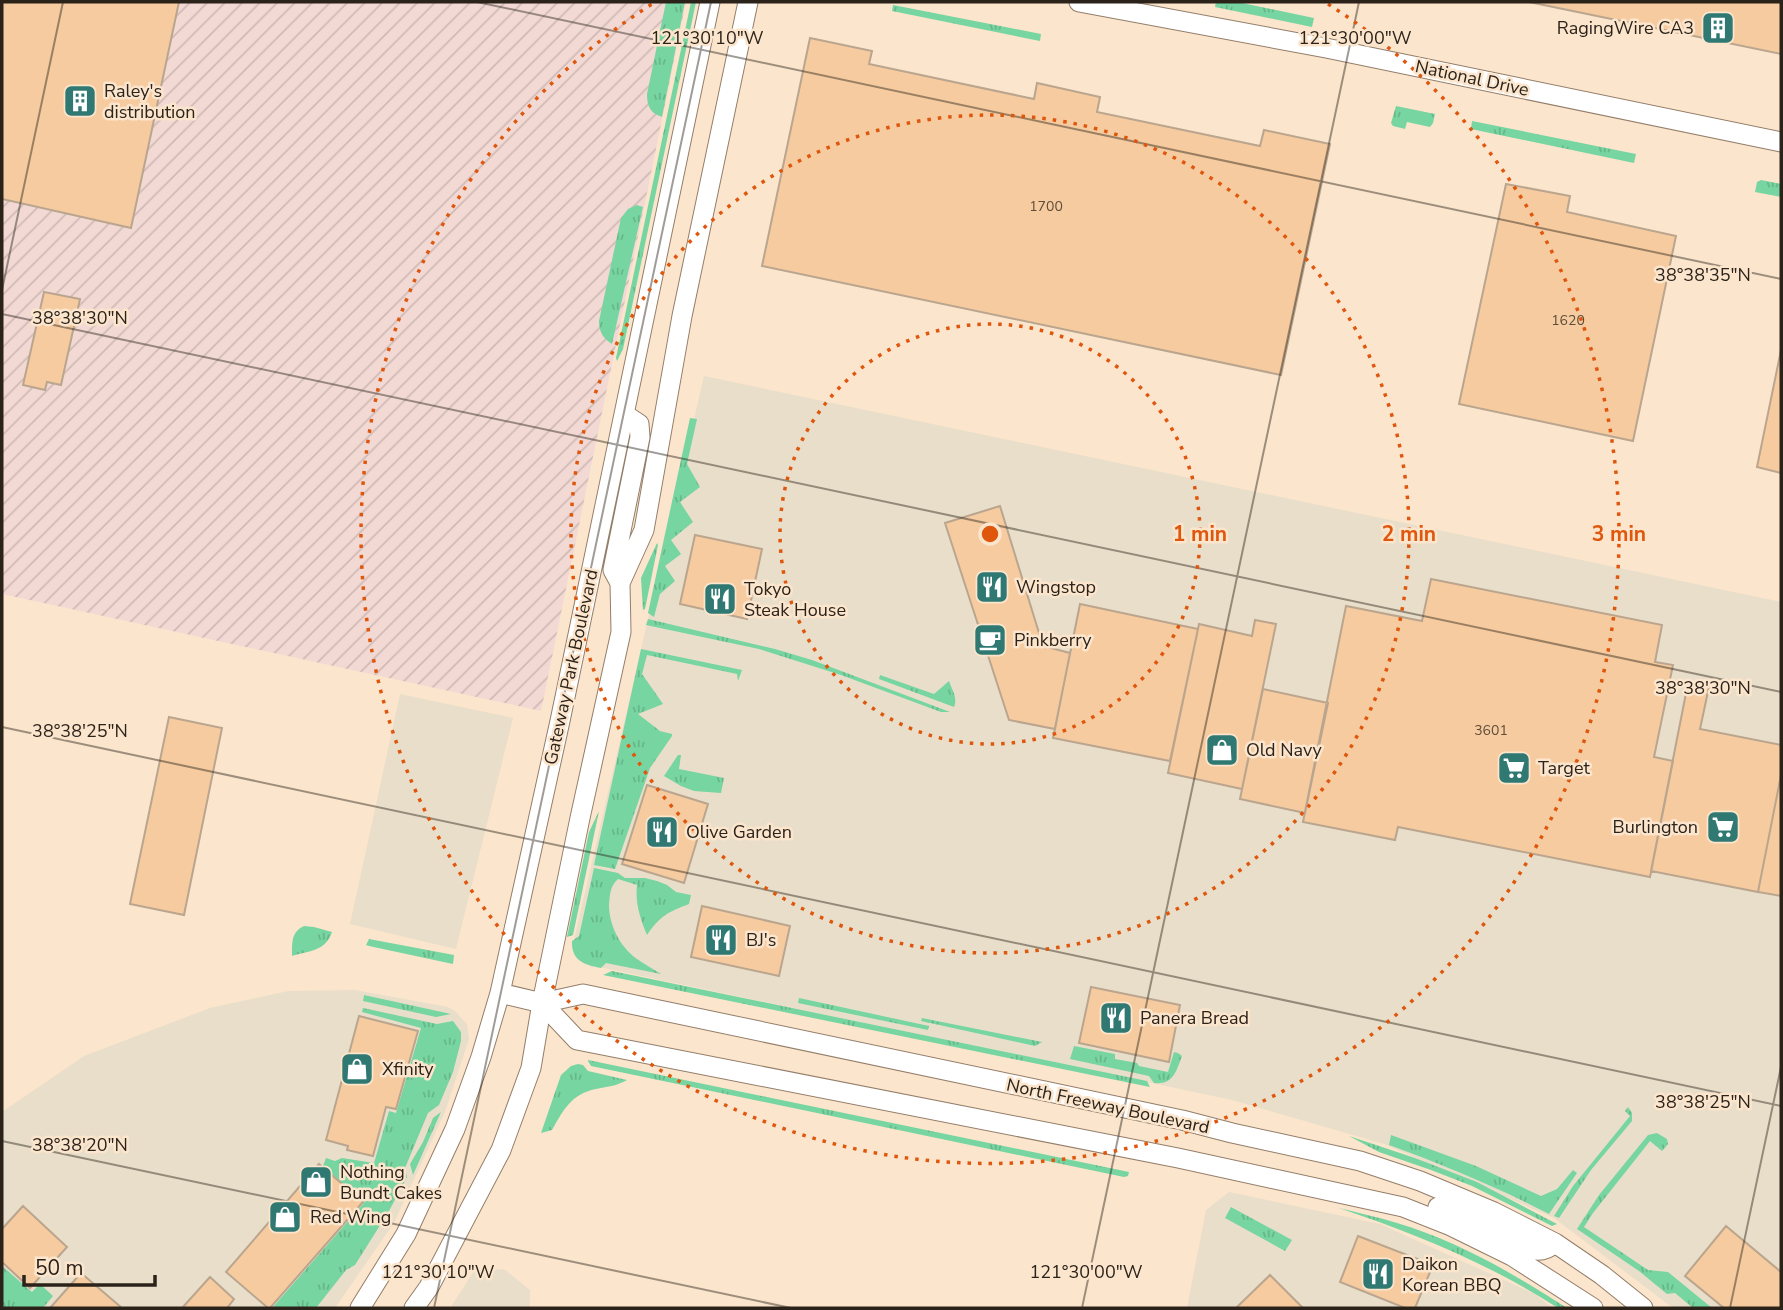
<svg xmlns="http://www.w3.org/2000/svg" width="1783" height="1310" font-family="'Nunito Sans',sans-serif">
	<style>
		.commercial { fill: #e9dec9 }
		.industrial { fill: url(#industrial-furrows) }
		.grass { fill: url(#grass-tufts) }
		.building { fill: #f6cb9f; stroke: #baa58e; stroke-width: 2 }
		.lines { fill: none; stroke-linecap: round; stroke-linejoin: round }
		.minor-casing { stroke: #937e69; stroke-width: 21 }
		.minor { stroke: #fff; stroke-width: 19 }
		.ticks { fill: none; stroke: #2b231a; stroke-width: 2; stroke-opacity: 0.45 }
		.ring { fill: none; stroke: #df560d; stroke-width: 3.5; stroke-dasharray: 3.5 7 }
		.labels { text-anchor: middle; stroke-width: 5; stroke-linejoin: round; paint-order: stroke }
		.number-label { font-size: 14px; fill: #5e4d3b }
		.poi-label { font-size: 18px; fill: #2b231a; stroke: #fce5cd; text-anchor: start }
		.street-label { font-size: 18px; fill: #2b231a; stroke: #fce5cd }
		.ticks-label { font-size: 18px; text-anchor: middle; fill: #2b231a; stroke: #fce5cd; stroke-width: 5; stroke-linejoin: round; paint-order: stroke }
		.centre { fill: #df560d; stroke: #fce5cd; stroke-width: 3.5 }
		.ring-label { font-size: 21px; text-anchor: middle; font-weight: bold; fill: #df560d; stroke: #fce5cd; stroke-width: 5; stroke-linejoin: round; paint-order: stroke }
	</style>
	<defs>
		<pattern id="industrial-furrows" width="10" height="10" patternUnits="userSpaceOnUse" patternTransform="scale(1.75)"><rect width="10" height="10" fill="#f3d9d4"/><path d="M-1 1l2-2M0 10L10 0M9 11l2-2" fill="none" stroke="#d0bab5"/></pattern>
		<pattern id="grass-tufts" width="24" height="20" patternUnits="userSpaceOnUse" patternTransform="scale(1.75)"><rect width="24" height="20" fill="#76d5a0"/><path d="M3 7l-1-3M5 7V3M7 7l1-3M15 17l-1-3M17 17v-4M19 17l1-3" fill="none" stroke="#66b789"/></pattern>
	</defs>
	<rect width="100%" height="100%" fill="#fce5cd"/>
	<path class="commercial" d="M704,376L1781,602V1308H1673L1554,1218L1384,1144L1232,1100L599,967L574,940Z
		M400,694L513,718L456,949L350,924Z
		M355,990L448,1007L455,1011L467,1024L469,1039L445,1112L394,1223L335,1308H2V1112L84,1056L210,1008L288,991Z
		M1229,1192L1380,1224L1535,1294L1552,1308H1187L1206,1210Z
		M504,1269L530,1290V1308H450L474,1271Z"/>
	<path class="industrial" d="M2,2H686L541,711L2,594Z"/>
	<path class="grass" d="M666,2H685L662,117C650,113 647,106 647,94Z
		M691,2H696L623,349L617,361L616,358Z
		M1216,2H1237L1314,18L1312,27L1215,7Z
		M893,5L1041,34L1040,41L892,11Z
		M1396,106L1435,114L1433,123L1430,127L1407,122L1405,129L1393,126L1391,123Z
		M1472,121L1636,154L1634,163L1471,129Z
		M1761,180L1781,184V197L1755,192L1757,182Z
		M637,205L643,207L612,344C603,338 599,332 599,321L621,218L628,209Z
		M690,418L697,419L687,464L700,487L680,502L693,522L671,540L681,554L665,566L675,581L660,594L654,617L648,613Z
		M657,543L658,545L645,609L643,610L641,578Z
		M648,619L775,649L812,660L950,712H941L841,675L759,649L646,625Z
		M641,649L742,670L738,681L737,674L647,655L642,674L663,704L638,714L660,731L672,734V736L650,768L615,869L594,865Z
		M880,675L934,694L949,681C952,690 958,698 954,707L879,679Z
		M678,755H681L679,769L724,778L721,793L694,791L681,786L664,776Z
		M599,811L573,935L567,937L589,832Z
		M594,868L618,873L625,878H645L657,881L667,885L676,892L691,895L689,904C668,912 660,916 647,935C640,918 635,903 637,885L618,879C610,886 610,894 609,905C609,925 620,947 637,959C644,964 653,969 661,974L606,963L601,968C585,965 571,961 572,941L579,936Z
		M304,926L314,927L332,932C326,951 309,951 292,956C292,943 291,932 304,926Z
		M369,939L454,955L453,964L369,946L366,945Z
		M612,971L1147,1081L1150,1087L603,975Z
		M364,995L451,1014L436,1017L363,1001Z
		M799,998L929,1026L928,1030L798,1003Z
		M363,1008L437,1024L453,1021L461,1032V1041L453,1072L439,1105L428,1113L405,1168L407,1177L389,1211L355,1265L346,1270L316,1308H272L364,1203L323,1166L326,1158L335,1161L342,1158L374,1163L389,1111L396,1113L421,1028L362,1012Z
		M922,1018L1042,1042L1035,1046L921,1021Z
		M1074,1046L1115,1054V1059L1137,1063L1139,1066L1168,1072L1174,1052L1178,1053L1182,1056C1176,1072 1173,1085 1154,1083L1149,1076L1070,1059Z
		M588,1061V1060L1129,1172L1128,1176L1124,1177L591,1066Z
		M578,1064L583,1065L588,1071L627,1080C618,1085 612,1086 601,1088C573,1092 565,1107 552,1130L541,1133L561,1075L571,1066Z
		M1628,1107L1632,1113V1121L1591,1170L1559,1218L1554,1216L1573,1186L1630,1116L1625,1111Z
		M441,1112L413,1175L410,1164L423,1142L433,1118Z
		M1657,1133L1667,1139L1668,1144L1662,1151L1650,1141L1593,1213L1584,1227L1648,1270L1668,1272L1712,1308H1693L1675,1293L1667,1294L1639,1271L1577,1229L1599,1195L1648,1135Z
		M1391,1135L1476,1166L1541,1196L1557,1189L1573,1170L1577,1173L1549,1214C1497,1187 1444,1165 1389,1145Z
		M1349,1136L1415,1158L1477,1182L1557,1224L1552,1226L1472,1186L1431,1170L1379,1152Z
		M1231,1207L1292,1240L1285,1251L1225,1218Z
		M1339,1208C1358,1213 1378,1217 1397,1223C1458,1241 1514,1274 1567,1308H1558C1490,1264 1416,1234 1339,1208Z
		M2,1266L32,1292L40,1284L53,1296L43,1308H2Z"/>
	<path class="building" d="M2,2H179L131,228L2,199Z
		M1529,2H1781V54Z
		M810,38L872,51L869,64L1034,99L1037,83L1100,97L1097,112L1260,146L1264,130L1330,144L1281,375L762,266Z
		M1506,184L1570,196L1567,212L1676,236L1633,441L1459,404Z
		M44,292L80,299L61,385L47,382L45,390L23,385Z
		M1781,350V473L1757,467Z
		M1000,506L1043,646L1070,653L1055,729L1009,720L945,523Z
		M695,535L762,549L747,619L680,604Z
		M1431,579L1662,625L1655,662L1673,665L1654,757L1673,761L1650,877L1398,827L1395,840L1303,822L1346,606L1422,621Z
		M1080,604L1198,629L1170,761L1053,738Z
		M1255,620L1276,624L1242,789L1168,773L1199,624L1252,636Z
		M1688,683L1709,687L1700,729L1781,745V775L1758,892L1651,871Z
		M1263,689L1328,703L1305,813L1240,799Z
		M169,717L222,728L184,915L130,904Z
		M1781,775V896L1758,892Z
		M647,785L708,804L684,883L622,864Z
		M702,906L790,926L779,976L691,957Z
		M1091,987L1180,1005L1169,1062L1079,1043Z
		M359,1016L418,1031L396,1109L386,1107L373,1156L347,1150L348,1146L326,1140Z
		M319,1164L363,1202L270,1308H268L226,1272Z
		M23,1206L67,1247L30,1288L2,1262V1229Z
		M1726,1226L1781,1272V1308H1724L1685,1276Z
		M1358,1236L1433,1265L1415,1308H1405L1340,1282Z
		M81,1273L122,1308H50Z
		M1270,1275L1303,1308H1236Z
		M210,1277L234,1299L228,1307L229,1308H182Z"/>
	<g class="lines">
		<defs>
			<path id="minor" d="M1079,2L1326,48L1781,142
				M620,583L613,570L640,437L639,424L624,414
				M500,993L542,1003L583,994L1182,1120L1232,1133L1360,1161L1420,1181L1494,1212L1555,1243L1602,1275L1643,1308
				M542,1003L577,1040L1178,1158L1403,1207L1451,1226L1512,1256L1593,1308
				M1438,1207L1479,1224L1530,1249C1540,1252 1547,1250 1555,1243
				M360,1308L406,1234L455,1129L481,1057L500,993L560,721L710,2
				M414,1308L429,1287L501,1150L531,1068L542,1003L580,818L621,632L620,583L644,530L682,316L748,2"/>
		</defs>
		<use href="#minor" class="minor-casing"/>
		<use href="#minor" class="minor"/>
	</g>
	<path class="ticks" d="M477,2L1781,279M2,290L63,2M2,314L1781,692M2,727L1781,1106M2,1141L791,1308M434,1308L711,2M1082,1308L1359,2M1730,1308L1781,1067"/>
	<g class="ring">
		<circle cx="990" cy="534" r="210"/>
		<circle cx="990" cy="534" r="419"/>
		<path d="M1328 4A629 629 0 1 1 652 4"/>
	</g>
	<defs>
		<symbol id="building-square" viewBox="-11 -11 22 22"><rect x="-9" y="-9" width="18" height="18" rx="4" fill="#307872" stroke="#fce5cd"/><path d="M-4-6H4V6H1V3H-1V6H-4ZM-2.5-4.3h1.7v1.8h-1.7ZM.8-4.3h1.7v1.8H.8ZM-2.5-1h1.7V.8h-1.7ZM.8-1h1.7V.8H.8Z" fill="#fff"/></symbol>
		<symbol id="restaurant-square" viewBox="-11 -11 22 22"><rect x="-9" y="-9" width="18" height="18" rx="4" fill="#307872" stroke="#fce5cd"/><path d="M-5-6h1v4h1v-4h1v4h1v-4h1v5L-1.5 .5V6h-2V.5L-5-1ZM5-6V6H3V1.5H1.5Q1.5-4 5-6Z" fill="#fff"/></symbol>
		<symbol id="cafe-square" viewBox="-11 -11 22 22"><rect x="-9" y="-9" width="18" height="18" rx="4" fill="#307872" stroke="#fce5cd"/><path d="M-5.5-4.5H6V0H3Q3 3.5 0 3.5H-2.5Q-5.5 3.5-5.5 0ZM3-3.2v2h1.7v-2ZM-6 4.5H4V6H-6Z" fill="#fff"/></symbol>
		<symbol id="shop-square" viewBox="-11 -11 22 22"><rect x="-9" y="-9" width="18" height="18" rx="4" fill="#307872" stroke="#fce5cd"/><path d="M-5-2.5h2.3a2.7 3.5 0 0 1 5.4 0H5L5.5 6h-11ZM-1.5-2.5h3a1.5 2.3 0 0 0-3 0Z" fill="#fff"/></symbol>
		<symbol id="supermarket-square" viewBox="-11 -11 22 22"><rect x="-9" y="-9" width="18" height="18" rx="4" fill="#307872" stroke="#fce5cd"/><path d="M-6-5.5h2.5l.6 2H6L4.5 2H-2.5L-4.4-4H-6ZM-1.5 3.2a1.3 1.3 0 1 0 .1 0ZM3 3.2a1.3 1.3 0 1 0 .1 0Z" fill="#fff"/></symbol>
	</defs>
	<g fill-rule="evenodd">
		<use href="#building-square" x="1699" y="9" width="38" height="38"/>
		<use href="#building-square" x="61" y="82" width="38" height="38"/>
		<use href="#restaurant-square" x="973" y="568" width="38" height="38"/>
		<use href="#restaurant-square" x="701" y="580" width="38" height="38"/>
		<use href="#cafe-square" x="971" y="621" width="38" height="38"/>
		<use href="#shop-square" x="1203" y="731" width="38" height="38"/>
		<use href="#supermarket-square" x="1495" y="749" width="38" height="38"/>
		<use href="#supermarket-square" x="1704" y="808" width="38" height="38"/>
		<use href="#restaurant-square" x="643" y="813" width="38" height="38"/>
		<use href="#restaurant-square" x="702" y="921" width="38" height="38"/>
		<use href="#restaurant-square" x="1097" y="999" width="38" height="38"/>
		<use href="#shop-square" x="338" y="1050" width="38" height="38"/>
		<use href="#shop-square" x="297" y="1163" width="38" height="38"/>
		<use href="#shop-square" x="266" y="1198" width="38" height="38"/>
		<use href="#restaurant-square" x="1359" y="1255" width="38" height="38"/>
	</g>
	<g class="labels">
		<g class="number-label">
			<text x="1046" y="211">1700</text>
			<text x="1568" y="325">1620</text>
			<text x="1491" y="735">3601</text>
		</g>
		<g class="poi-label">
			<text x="1694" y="34" text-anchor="end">RagingWire CA3</text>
			<text x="104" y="97">Raley's<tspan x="104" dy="21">distribution</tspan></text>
			<text x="1016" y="593">Wingstop</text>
			<text x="744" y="595">Tokyo<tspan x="744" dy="21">Steak House</tspan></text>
			<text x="1014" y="646">Pinkberry</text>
			<text x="1246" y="756">Old Navy</text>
			<text x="1538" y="774">Target</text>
			<text x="1698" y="833" text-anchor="end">Burlington</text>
			<text x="686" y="838">Olive Garden</text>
			<text x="746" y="946">BJ's</text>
			<text x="1140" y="1024">Panera Bread</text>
			<text x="382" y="1075">Xfinity</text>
			<text x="340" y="1178">Nothing<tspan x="340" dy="21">Bundt Cakes</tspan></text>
			<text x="310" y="1223">Red Wing</text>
			<text x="1402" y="1270">Daikon<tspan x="1402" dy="21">Korean BBQ</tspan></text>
		</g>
		<g class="street-label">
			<text transform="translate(1472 78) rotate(12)" y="6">National Drive</text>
			<text transform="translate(571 667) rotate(-78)" y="6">Gateway Park Boulevard</text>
			<text transform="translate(1108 1106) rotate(12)" y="6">North Freeway Boulevard</text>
		</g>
	</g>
	<g class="ticks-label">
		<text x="707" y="44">121°30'10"W</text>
		<text x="1355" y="44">121°30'00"W</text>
		<text x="1703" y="281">38°38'35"N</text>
		<text x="80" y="324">38°38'30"N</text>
		<text x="1703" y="694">38°38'30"N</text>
		<text x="80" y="737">38°38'25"N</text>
		<text x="1703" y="1108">38°38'25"N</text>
		<text x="80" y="1151">38°38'20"N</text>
		<text x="438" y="1278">121°30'10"W</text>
		<text x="1086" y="1278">121°30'00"W</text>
	</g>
	<circle cx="990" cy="534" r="10" class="centre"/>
	<g class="ring-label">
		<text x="1200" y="541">1 min</text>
		<text x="1409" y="541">2 min</text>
		<text x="1619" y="541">3 min</text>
	</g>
	<rect width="1783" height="1310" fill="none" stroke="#2b231a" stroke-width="7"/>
	<path d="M24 1275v10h131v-10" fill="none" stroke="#2b231a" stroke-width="3.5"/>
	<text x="35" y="1275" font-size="21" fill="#2b231a" stroke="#fce5cd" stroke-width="5" paint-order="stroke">50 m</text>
</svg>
